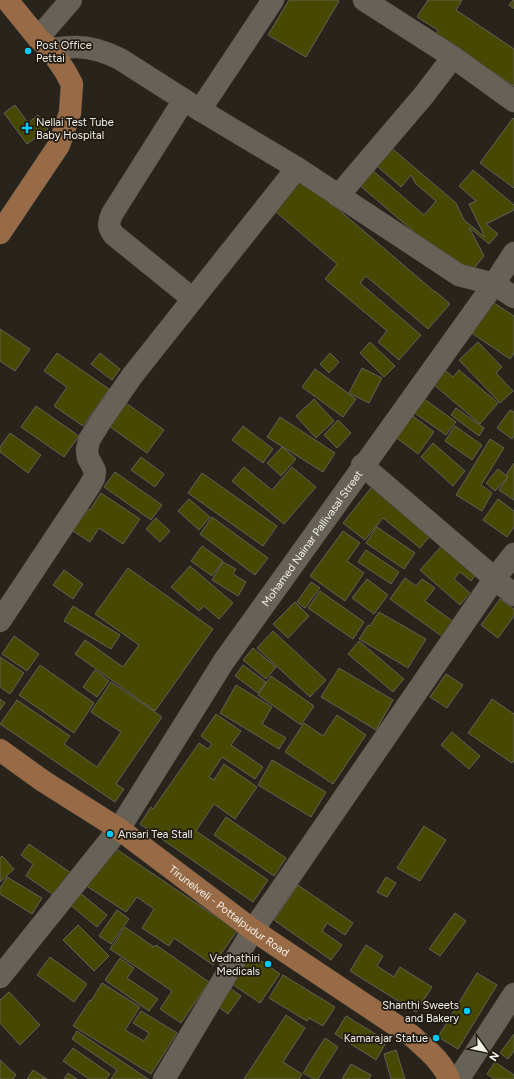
<svg xmlns="http://www.w3.org/2000/svg" width="514" height="1079" font-family="Figtree,sans-serif">
	<style>
		.building { fill: #474902; stroke: #606157 }
		.lines { fill: none; stroke-linecap: round; stroke-linejoin: round }
		.minor-casing { stroke: #433f38; stroke-width: 23 }
		.major-casing { stroke: #433f38; stroke-width: 23 }
		.minor { stroke: #676258; stroke-width: 22 }
		.major { stroke: #986b46; stroke-width: 22 }
		.poi-dot { fill: #02cbf9; stroke: #1f1a12; stroke-width: 1.5 }
		.labels { text-anchor: middle; stroke-width: 3.5; stroke-linejoin: round; paint-order: stroke }
		.poi-label { font-size: 11px; fill: #f3f0ea; stroke: #1f1a12; text-anchor: start }
		.street-label { font-size: 11px; fill: #f3f0ea; stroke: #1f1a12 }
	</style>
	<rect width="100%" height="100%" fill="#28241b"/>
	<path class="building" d="M289,0H337L339,1L306,57L268,35Z
		M428,0H462L456,10L514,49V86L436,34L438,30L417,17Z
		M513,0H514V9L509,5Z
		M15,105L28,123L38,115L48,129L27,144L4,113Z
		M513,118L514,119V188L480,163Z
		M388,145L456,203L464,220L485,237L469,204L476,201L459,186L473,170L514,205V210L486,224L498,234L489,244L469,227L484,256L467,277L358,184L371,169L424,215L436,201L416,184L411,175L401,187L363,154Z
		M297,174L435,292V291L450,304L428,329L366,276L360,283L421,335L399,360L378,342L387,331L325,279L337,264L269,206Z
		M491,301L514,316V353L510,359L470,332Z
		M0,329L30,349L15,371L0,361Z
		M370,342L395,366L384,377L360,353Z
		M478,342L502,367L496,373L513,391L500,403L459,360Z
		M57,353L109,389L83,426L54,406L67,387L44,371Z
		M100,353L120,369L112,380L91,364Z
		M330,353L339,362L329,373L320,364Z
		M362,368L382,378L369,403L349,393Z
		M315,369L356,399L343,417L302,387Z
		M444,369L453,377L459,370L498,403L480,424L432,383Z
		M423,398L456,422L446,435L413,412Z
		M314,399L334,421L316,438L296,416Z
		M123,401L164,430L147,453L106,424Z
		M36,406L79,436L64,457L21,427Z
		M456,408L484,428L479,436L451,415Z
		M510,410L514,412V436L512,439L497,428Z
		M410,414L434,432L418,454L394,436Z
		M280,417L335,453L323,472L267,437Z
		M338,420L351,433L337,448L324,435Z
		M243,426L273,449L263,463L232,440Z
		M455,426L482,445L472,460L445,441Z
		M10,433L41,455L28,473L0,452V447Z
		M490,439L504,448L481,485L492,493L482,511L456,495Z
		M433,443L465,471L453,486L421,457Z
		M282,447L296,459L281,476L267,463Z
		M141,457L164,474L155,487L131,470Z
		M514,463V500L499,490L508,477L506,475Z
		M244,467L272,490L292,467L316,487L284,524L232,481Z
		M498,469L508,477L495,491L486,483Z
		M115,472L162,505L151,520L104,487Z
		M202,473L277,526L263,546L188,493Z
		M375,483L434,531L420,548L383,518L365,540L343,523Z
		M101,493L140,519L123,544L99,528L90,542L73,531L88,509L90,510Z
		M189,499L210,517L199,530L178,511Z
		M498,499L514,511V527L507,537L483,520Z
		M212,517L268,558L255,575L200,534Z
		M156,518L170,531L160,542L146,529Z
		M377,527L415,553L404,569L366,543Z
		M343,531L360,543L347,561L364,573L345,601L310,576Z
		M446,541L476,574L471,581L460,572L454,579L470,593L460,605L420,570Z
		M202,546L223,561L212,576L191,561Z
		M366,550L399,572L391,584L358,562Z
		M223,562L236,569L233,574L246,582L238,596L212,580Z
		M190,566L233,603L219,619L204,606L199,611L171,587Z
		M128,568L213,629L155,711L75,654L85,640L123,667L139,645L95,614Z
		M64,570L83,584L73,599L53,585Z
		M405,578L416,586L422,579L435,588L425,601L454,622L443,637L390,599Z
		M367,579L388,595L374,614L352,598Z
		M311,582L320,588L305,608L297,602Z
		M320,591L364,622L353,639L308,608Z
		M500,599L514,609V616L498,638L481,625Z
		M295,602L309,616L288,638L273,624Z
		M73,606L120,635L111,649L64,621Z
		M379,612L426,639L408,668L359,639L368,625L370,626Z
		M273,631L326,680L310,697L257,648Z
		M14,636L39,654L27,671L2,654Z
		M359,641L404,679L393,692L348,654Z
		M253,648L276,667L266,679L243,660Z
		M0,657L24,673L10,694L0,687Z
		M40,665L94,703L74,733L19,695Z
		M243,665L266,682L258,693L235,676Z
		M339,668L393,700L376,730L321,697Z
		M95,670L109,681L97,697L83,687Z
		M446,674L463,685L447,708L430,697Z
		M271,676L314,706L301,725L258,695Z
		M111,682L162,717L116,784L124,789L115,802L0,724L17,700L70,736L64,744L97,767L121,732L91,712Z
		M236,685L272,707L262,724L286,738L279,749L220,713Z
		M0,699L5,703L0,710Z
		M492,699L514,714V761L512,763L468,733Z
		M216,714L241,731L231,745L263,767L255,779L222,757L209,777L214,780L224,764L257,787L235,819L214,804L196,831L268,880L253,902L140,824L151,807L153,809L199,743L208,749L212,744L201,736Z
		M337,715L366,735L333,784L285,752L304,723L323,736Z
		M452,732L480,756L469,769L441,745Z
		M272,760L326,792L311,817L258,785Z
		M226,817L286,858L274,876L214,835Z
		M424,826L446,840L420,881L397,868Z
		M29,844L71,873L55,896L26,876L33,864L21,855Z
		M112,846L237,931L213,965L174,938L169,946L142,928L154,909L137,897L126,912L85,885Z
		M2,856L14,869L0,882V858Z
		M7,877L42,898L32,914L0,894V888Z
		M386,877L396,883L387,897L377,892Z
		M298,885L353,923L345,935L327,923L322,931L342,945L331,960L274,920Z
		M79,892L107,915L97,927L69,904Z
		M117,910L129,919L111,944L99,936Z
		M455,913L466,921L440,956L429,949Z
		M78,925L109,956L94,971L63,940Z
		M125,927L154,947L156,945L209,982L181,1023L160,1009L172,991L110,949Z
		M366,945L383,956L377,966L394,977L400,967L432,987L416,1012L350,971Z
		M250,953L280,974L260,1003L229,982Z
		M50,957L87,984L74,1002L37,975Z
		M120,958L134,968L127,978L158,999L149,1011L105,980Z
		M477,973L497,985L458,1049L438,1037Z
		M283,975L335,1007L323,1026L309,1018L307,1021L269,998Z
		M102,983L140,1007L125,1030L144,1041L149,1033L133,1023L141,1011L177,1033L151,1074L73,1026L90,1000L91,1001Z
		M227,986L241,996L228,1014L215,1004Z
		M9,992L40,1025L20,1045L0,1023V1000Z
		M286,1015L305,1028L283,1062L302,1074L299,1079H244Z
		M346,1016L387,1041L376,1060L335,1034Z
		M77,1031L148,1079H111L117,1070L72,1039Z
		M514,1034V1051L508,1059L500,1053Z
		M325,1038L338,1047L318,1079H314L303,1073Z
		M73,1048L110,1074L106,1079H89L63,1061Z
		M396,1050L405,1079H391L384,1054Z
		M0,1060L16,1075L13,1079H0Z
		M495,1062L514,1075V1079H494L487,1074Z
		M351,1064L371,1075L369,1079H342Z
		M33,1070L47,1079H27Z
		M68,1073L77,1079H64Z"/>
	<g class="lines">
		<defs>
			<g id="minor">
				<path d="M364,0L453,57L514,101"/>
				<path d="M38,38L71,0"/>
				<path d="M50,49C59,48 68,47 76,47C92,47 106,52 120,59L200,110L297,168L459,275L494,284L514,297"/>
				<path d="M184,100L112,214C108,224 108,227 114,235L193,299"/>
				<path d="M200,110L273,0"/>
				<path d="M338,196L424,95L453,57"/>
				<path d="M362,465L514,595"/>
				<path d="M0,621L89,487L94,478L95,471L92,465L88,458L87,450L89,440L101,421L132,376L297,168"/>
				<path id="s1" d="M0,977L119,829L224,661L494,284L514,253"/>
				<path d="M164,1079L253,930L495,578L514,554"/>
				<path d="M455,1079L463,1072L514,994"/>
			</g>
			<g id="major">
				<path d="M0,233L59,145L70,113L72,84L65,71L50,49L38,38L7,0"/>
				<path id="s2" d="M0,750L43,781L119,829L253,930L412,1036C426,1049 442,1061 449,1079"/>
			</g>
		</defs>
		<use href="#minor" class="minor-casing"/>
		<use href="#major" class="major-casing"/>
		<use href="#minor" class="minor"/>
		<use href="#major" class="major"/>
	</g>
	<g class="poi-dot">
		<circle cx="28" cy="51" r="4"/>
		<path d="M25 122h4v4h4v4h-4v4h-4v-4h-4v-4h4z"/>
		<circle cx="110" cy="834" r="4"/>
		<circle cx="268" cy="964" r="4"/>
		<circle cx="467" cy="1011" r="4"/>
		<circle cx="436" cy="1038" r="4"/>
	</g>
	<g class="labels">
		<g class="poi-label">
			<text x="36" y="49">Post Office<tspan x="36" dy="13">Pettai</tspan></text>
			<text x="36" y="126">Nellai Test Tube<tspan x="36" dy="13">Baby Hospital</tspan></text>
			<text x="118" y="838">Ansari Tea Stall</text>
			<text x="260" y="962" text-anchor="end">Vedhathiri<tspan x="260" dy="13">Medicals</tspan></text>
			<text x="459" y="1009" text-anchor="end">Shanthi Sweets<tspan x="459" dy="13">and Bakery</tspan></text>
			<text x="428" y="1042" text-anchor="end">Kamarajar Statue</text>
		</g>
		<g class="street-label">
			<text dy="4" stroke="none"><textPath href="#s1" startOffset="539">Mohamed Nainar Pallivasal Street</textPath></text>
			<text dy="4" stroke="none"><textPath href="#s2" startOffset="280">Tirunelveli - Pottalpudur Road</textPath></text>
		</g>
	</g>
	<g transform="translate(486 1051) rotate(123)" stroke="#1f1a12" stroke-width="3" paint-order="stroke">
	<path d="M0-3L7 15L0 10L-7 15Z" fill="#f3f0ea"/>
	<text y="-6" font-size="11" font-weight="bold" text-anchor="middle" fill="#f3f0ea">N</text>
	</g>
</svg>
